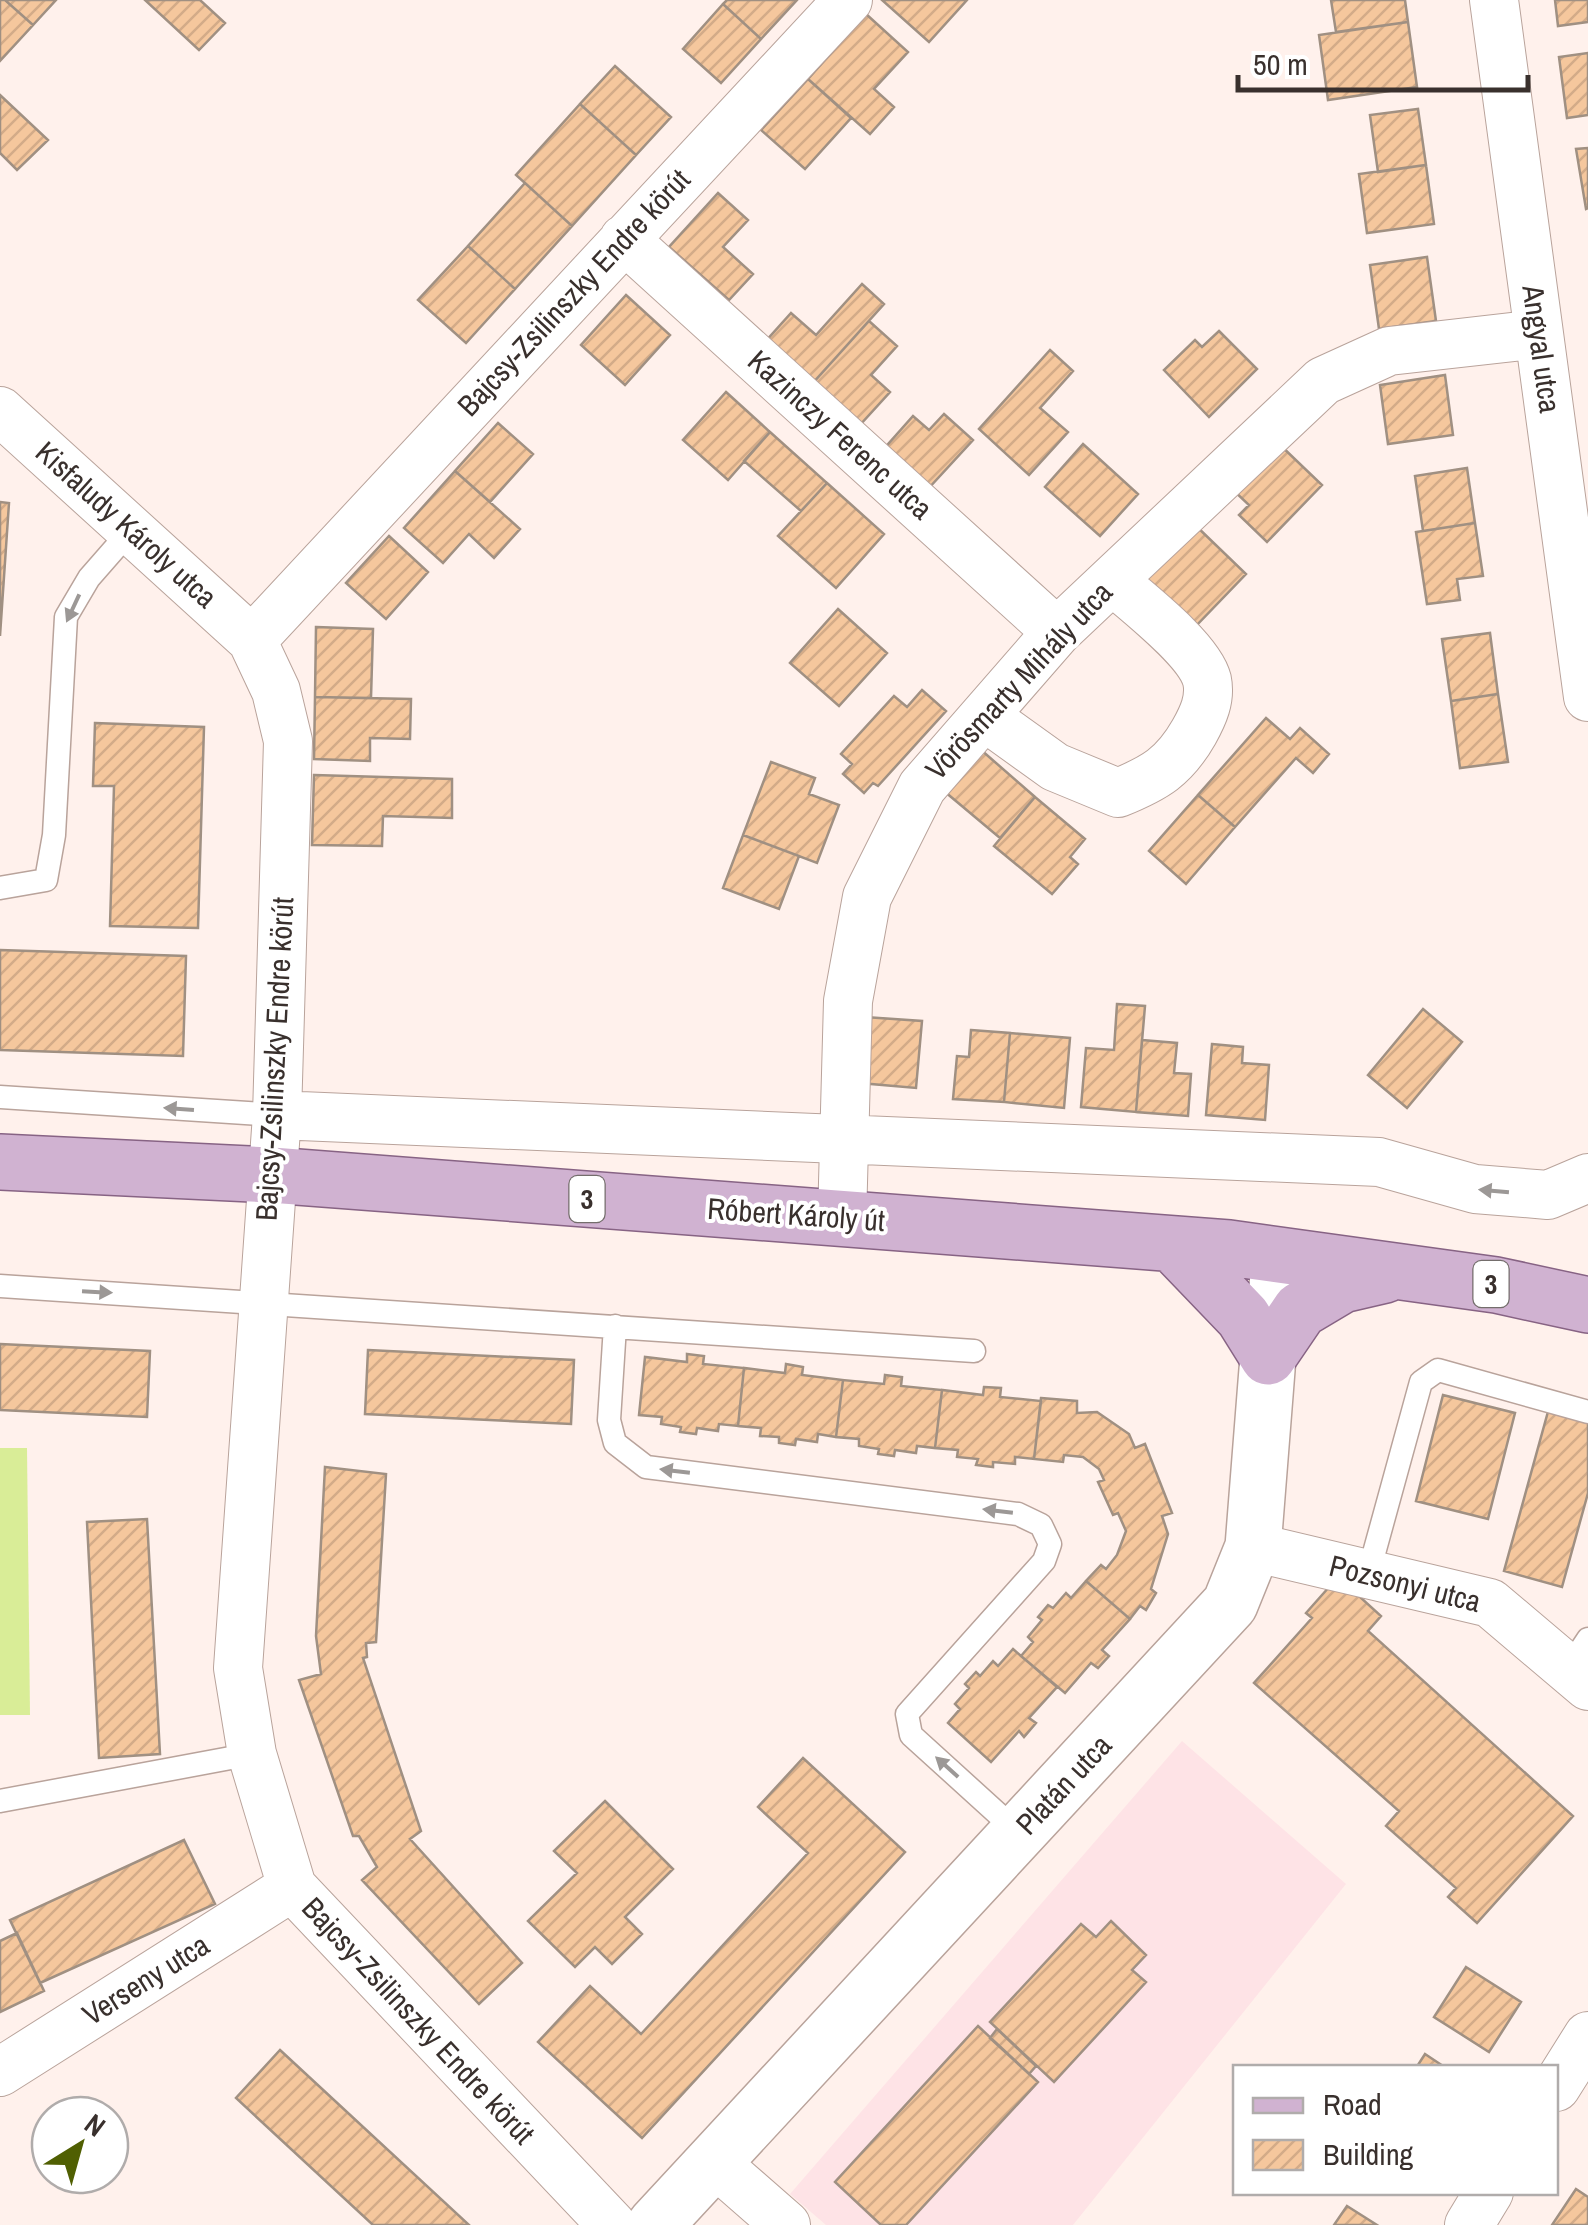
<svg xmlns="http://www.w3.org/2000/svg" width="1588" height="2225" font-family="'Archivo Narrow',sans-serif">
	<style>
		.education { fill: #fee3e6 }
		.park { fill: #d9ed97 }
		.building { fill: url(#building-hatch); stroke: #a09082; stroke-width: 2.5 }
		.lines { fill: none; stroke-linecap: round; stroke-linejoin: round }
		.service-casing { stroke: #b9a39b; stroke-width: 25 }
		.minor-casing { stroke: #b9a39b; stroke-width: 50 }
		.tertiary-casing { stroke: #b9a39b; stroke-width: 58 }
		.primary-casing { stroke: #876384; stroke-width: 58 }
		.service { stroke: #fff; stroke-width: 22 }
		.minor { stroke: #fff; stroke-width: 48 }
		.tertiary { stroke: #fff; stroke-width: 55 }
		.primary { stroke: #d0b2d1; stroke-width: 55 }
		.oneway { fill: #9c9896 }
		.labels { text-anchor: middle; stroke-width: 8; stroke-linejoin: round; paint-order: stroke }
		.shield { fill: #fff; stroke: #746e6c; stroke-width: 2.5 }
		.shield-label { font-size: 28px; font-weight: bold; fill: #39302d }
		.street-label { font-size: 30px; fill: #39302d; stroke: #fff }
	</style>
	<defs>
		<pattern id="building-hatch" width="6" height="6" patternUnits="userSpaceOnUse" patternTransform="scale(2.5)"><rect width="6" height="6" fill="#f5c79d"/><path d="M-1 1l2-2M0 6l6-6M5 7l2-2" fill="none" stroke="#d3ab88"/></pattern>
	</defs>
	<rect width="100%" height="100%" fill="#fff1ec"/>
	<path class="education" d="M1182,1741L1346,1884L1073,2225H826L790,2194Z"/>
	<path class="park" d="M0,1448H27L30,1715H0Z"/>
	<path class="building" d="M0,0H5L33,25L0,61Z
		M5,0H56L33,25Z
		M145,0H200L225,23L199,50Z
		M727,0H797L761,39L723,4Z
		M882,0H967L929,42Z
		M1331,0H1405L1408,22L1336,32Z
		M1555,0H1588V22L1558,26Z
		M723,4L761,39L721,83L683,49Z
		M866,14L908,52L874,89L894,107L870,134L808,79Z
		M1408,22L1417,87L1328,100L1319,35Z
		M1588,53V115L1567,118L1559,57Z
		M615,66L671,117L636,155L580,104Z
		M808,79L851,118L805,169L761,130Z
		M0,95L48,140L17,170L0,153Z
		M580,104L636,155L572,226L516,175Z
		M1418,109L1426,165L1378,172L1370,115Z
		M1588,148V208L1586,209L1576,149Z
		M1426,165L1434,224L1367,233L1359,174Z
		M525,183L572,226L515,289L468,246Z
		M718,193L748,220L723,247L753,274L729,300L669,247Z
		M468,246L515,289L466,343L418,300Z
		M1427,257L1436,321L1379,329L1370,265Z
		M862,284L884,304L812,384L765,342L791,313L816,335Z
		M626,295L670,335L625,385L581,345Z
		M869,321L897,346L871,375L890,392L859,426L812,384Z
		M1219,331L1257,369L1209,417L1164,370L1195,340L1202,347Z
		M1050,350L1073,371L1040,408L1068,432L1029,475L979,429Z
		M1445,375L1453,435L1388,444L1380,385Z
		M726,392L770,432L728,480L683,440Z
		M944,414L973,440L927,490L882,451L913,416L929,430Z
		M498,423L533,454L490,502L455,471Z
		M770,432L827,483L801,511L744,461Z
		M1277,442L1322,485L1267,542L1239,515L1249,505L1232,489Z
		M1083,444L1138,494L1100,536L1045,487Z
		M1467,468L1475,523L1423,531L1415,476Z
		M455,471L520,529L494,558L469,534L443,563L404,528Z
		M827,483L884,534L836,588L778,536Z
		M0,502L9,503L0,636Z
		M1193,523L1246,574L1193,629L1141,578Z
		M1475,523L1483,576L1457,579L1460,600L1427,604L1416,532Z
		M389,536L428,572L386,619L346,583Z
		M838,609L887,653L839,706L790,663Z
		M316,627L373,629L371,698L315,697Z
		M1490,633L1498,694L1451,701L1442,639Z
		M922,690L946,711L878,786L873,783L864,793L843,774L852,764L841,754L894,696L907,707Z
		M1498,694L1508,762L1460,768L1451,701Z
		M315,697L411,699L410,739L370,738V761L314,759Z
		M1266,718L1290,739L1300,728L1329,754L1313,773L1296,758L1235,827L1198,795Z
		M95,723L204,727L198,928L110,926L114,786H93Z
		M980,749L1035,797L1000,838L944,791Z
		M771,762L815,778L809,794L839,805L817,863L743,835Z
		M314,775L452,779V818L383,816L382,846L312,845Z
		M1198,795L1235,827L1186,884L1149,851Z
		M1035,797L1085,839L1070,857L1078,864L1052,894L994,846Z
		M743,835L799,856L779,909L723,888Z
		M0,950L186,956L183,1056L0,1050Z
		M1117,1004L1145,1006L1136,1112L1081,1107L1086,1048L1114,1050Z
		M1423,1009L1462,1042L1407,1108L1368,1075Z
		M865,1017L922,1021L916,1088L860,1083Z
		M971,1030L1010,1033L1004,1102L953,1099L957,1056L969,1057Z
		M1010,1033L1070,1038L1064,1108L1004,1102Z
		M1142,1040L1177,1043L1174,1073L1191,1074L1188,1116L1136,1112Z
		M1212,1044L1243,1047L1242,1063L1269,1065L1265,1120L1206,1115Z
		M0,1344L150,1351L147,1417L0,1410Z
		M368,1350L574,1360L571,1424L365,1414Z
		M687,1354L704,1356L703,1364L744,1368L738,1426L719,1424L718,1431L697,1428L696,1434L680,1432L681,1427L661,1424L662,1417L639,1415L645,1357L687,1362Z
		M786,1364L803,1367L802,1375L843,1380L836,1437L818,1434L817,1442L796,1439L795,1445L779,1443V1437L760,1436L761,1428L738,1426L744,1368L785,1373Z
		M885,1375L902,1377L901,1386L942,1390L935,1448L917,1446L916,1453L895,1450L894,1456L878,1454L879,1449L859,1446V1439L836,1437L843,1380L884,1384Z
		M984,1387L1001,1388L1000,1397L1041,1401L1034,1459L1015,1457V1464L993,1462V1467L976,1465L978,1459L957,1457L958,1450L935,1448L942,1390L983,1395Z
		M1443,1395L1515,1413L1488,1519L1416,1501Z
		M1041,1398L1077,1401V1413L1097,1412L1129,1434L1135,1448L1145,1444L1172,1513L1162,1516L1168,1534L1151,1589L1156,1593L1146,1610L1140,1606L1130,1619L1086,1581L1101,1565L1106,1569L1117,1555L1126,1531L1118,1513L1113,1515L1098,1482L1104,1480L1099,1469L1083,1457L1064,1455L1063,1462L1034,1459Z
		M1549,1408L1588,1419V1493L1562,1587L1504,1571Z
		M325,1467L386,1474L376,1642L366,1643L367,1657L363,1658L421,1831L410,1839L522,1963L479,2004L362,1880L377,1867L359,1836H353L299,1680L321,1674L316,1636Z
		M147,1519L160,1754L99,1758L87,1522Z
		M1338,1577L1381,1616L1368,1631L1573,1816L1477,1923L1448,1897L1456,1888L1386,1826L1399,1811L1254,1683L1312,1618L1306,1613Z
		M1086,1581L1130,1619L1102,1650L1109,1656L1098,1668L1091,1663L1065,1693L1021,1656L1033,1642L1028,1637L1042,1620L1038,1617L1048,1605L1053,1608L1066,1593L1071,1598Z
		M1013,1649L1057,1687L1029,1718L1036,1723L1024,1737L1019,1731L991,1762L948,1723L960,1709L955,1704L969,1688L965,1684L976,1672L980,1676L993,1661L998,1666Z
		M803,1758L905,1852L642,2138L538,2042L590,1986L641,2034L808,1853L758,1807Z
		M605,1801L673,1869L625,1917L642,1934L612,1964L595,1947L575,1967L528,1921L577,1873L554,1851Z
		M184,1840L215,1904L40,1983L10,1920Z
		M1111,1921L1146,1955L1132,1970L1146,1982L1054,2082L990,2022L1081,1924L1096,1937Z
		M17,1933L44,1991L0,2012V1941Z
		M1466,1967L1521,2002L1489,2052L1434,2017Z
		M978,2026L1038,2082L906,2225H881L835,2182Z
		M997,2029L1036,2066L1029,2074L990,2038Z
		M280,2050L469,2225H373L236,2098Z
		M1425,2054L1446,2068H1416Z
		M1576,2189L1588,2197V2225H1552Z
		M1347,2206L1377,2225H1334Z"/>
	<g class="lines">
		<defs>
			<path id="service" d="M0,888L46,880L54,835L66,617L89,578L131,530
				M0,1097L277,1115
				M0,1286L974,1351
				M615,1326L609,1420L615,1443L646,1467L1018,1514L1041,1525L1050,1544L1044,1561L907,1714L911,1735L1019,1833
				M1368,1575L1421,1382L1438,1370L1588,1412
				M1568,1669L1588,1639
				M0,1801L252,1754"/>
			<path id="minor" d="M1494,0L1588,697
				M624,239L1057,632
				M0,411L252,640
				M984,716L1055,767L1118,793C1155,778 1174,767 1194,732C1203,716 1211,699 1207,680C1199,649 1137,602 1112,580
				M277,1115L1379,1162L1475,1189L1548,1195L1588,1178
				M842,1219L848,1001L867,897L922,787L1057,632L1323,381L1389,351L1539,334
				M1268,1357L1276,1254
				M1253,1547L1490,1603L1588,1686
				M0,2072L292,1887
				M1556,2087L1588,2036
				M715,2163L786,2225
				M612,2225L292,1887L252,1754L238,1668L277,1115L288,741L276,691L252,640L848,0
				M1469,2225L1489,2192"/>
			<path id="tertiary" d="M655,2225L1230,1604L1253,1547L1268,1357"/>
			<path id="primary" d="M0,1162L271,1175L1229,1248L1496,1285L1588,1305
				M1173,1244L1243,1317L1268,1357L1300,1310L1342,1285L1385,1275"/>
		</defs>
		<use href="#service" class="service-casing"/>
		<use href="#minor" class="minor-casing"/>
		<use href="#tertiary" class="tertiary-casing"/>
		<use href="#primary" class="primary-casing"/>
		<use href="#service" class="service"/>
		<use href="#minor" class="minor"/>
		<use href="#tertiary" class="tertiary"/>
		<use href="#primary" class="primary"/>
	</g>
	<defs><path id="oneway-solid" d="M-6-.8H1V-3.2L6.5 0L1 3.2V.8H-6Z" transform="scale(2.5)"/></defs>
	<g class="oneway">
		<use href="#oneway-solid" transform="translate(73 608) rotate(115)"/>
		<use href="#oneway-solid" transform="translate(179 1109) rotate(-176)"/>
		<use href="#oneway-solid" transform="translate(1494 1191) rotate(-175)"/>
		<use href="#oneway-solid" transform="translate(97 1292) rotate(3)"/>
		<use href="#oneway-solid" transform="translate(675 1471) rotate(-173)"/>
		<use href="#oneway-solid" transform="translate(998 1511) rotate(-173)"/>
		<use href="#oneway-solid" transform="translate(947 1767) rotate(-138)"/>
	</g>
	<g class="labels">
		<g class="shield">
			<rect x="569.5" y="1176" width="35" height="46" rx="8"/>
			<rect x="1473.5" y="1261" width="35" height="46" rx="8"/>
		</g>
		<g class="shield-label">
			<text x="587" y="1209">3</text>
			<text x="1491" y="1294">3</text>
		</g>
		<g class="street-label">
			<text transform="translate(574 293) rotate(-47)" y="10">Bajcsy-Zsilinszky Endre körút</text>
			<text transform="translate(1541 349) rotate(82)" y="10">Angyal utca</text>
			<text transform="translate(840 435) rotate(42)" y="10">Kazinczy Ferenc utca</text>
			<text transform="translate(126 525) rotate(42)" y="10">Kisfaludy Károly utca</text>
			<text transform="translate(1019 681) rotate(-47)" y="10">Vörösmarty Mihály utca</text>
			<text transform="translate(275 1059) rotate(-87)" y="10">Bajcsy-Zsilinszky Endre körút</text>
			<text transform="translate(796 1215) rotate(4)" y="10">Róbert Károly út</text>
			<text transform="translate(1405 1584) rotate(14)" y="10">Pozsonyi utca</text>
			<text transform="translate(1064 1785) rotate(-47)" y="10">Platán utca</text>
			<text transform="translate(146 1980) rotate(-32)" y="10">Verseny utca</text>
			<text transform="translate(418 2021) rotate(47)" y="10">Bajcsy-Zsilinszky Endre körút</text>
		</g>
	</g>
	<rect x="1233" y="2065" width="325" height="130" fill="#ffffff" stroke="#b0acab" stroke-width="2.5"/>
	<rect x="1253" y="2098" width="50" height="15" fill="#d0b2d1" stroke="#b0acab" stroke-width="2.5"/>
	<text x="1323" y="2115" font-size="30" fill="#39302d">Road</text>
	<rect x="1253" y="2140" width="50" height="30" fill="url(#building-hatch)" stroke="#b0acab" stroke-width="2.5"/>
	<text x="1323" y="2165" font-size="30" fill="#39302d">Building</text>
	<g transform="translate(80 2145) rotate(37)"><circle r="48" fill="#ffffff" stroke="#b0acab" stroke-width="2.5"/>
	<path d="M0-8L18 38L0 25L-18 38Z" fill="#505f02"/>
	<text y="-15" font-size="28" font-weight="bold" text-anchor="middle" fill="#39302d">N</text>
	</g>
	<path d="M1238 75v15h290v-15" fill="none" stroke="#39302d" stroke-width="5"/>
	<text x="1253" y="75" font-size="30" fill="#39302d" stroke="#ffffff" stroke-width="8" paint-order="stroke">50 m</text>
</svg>
